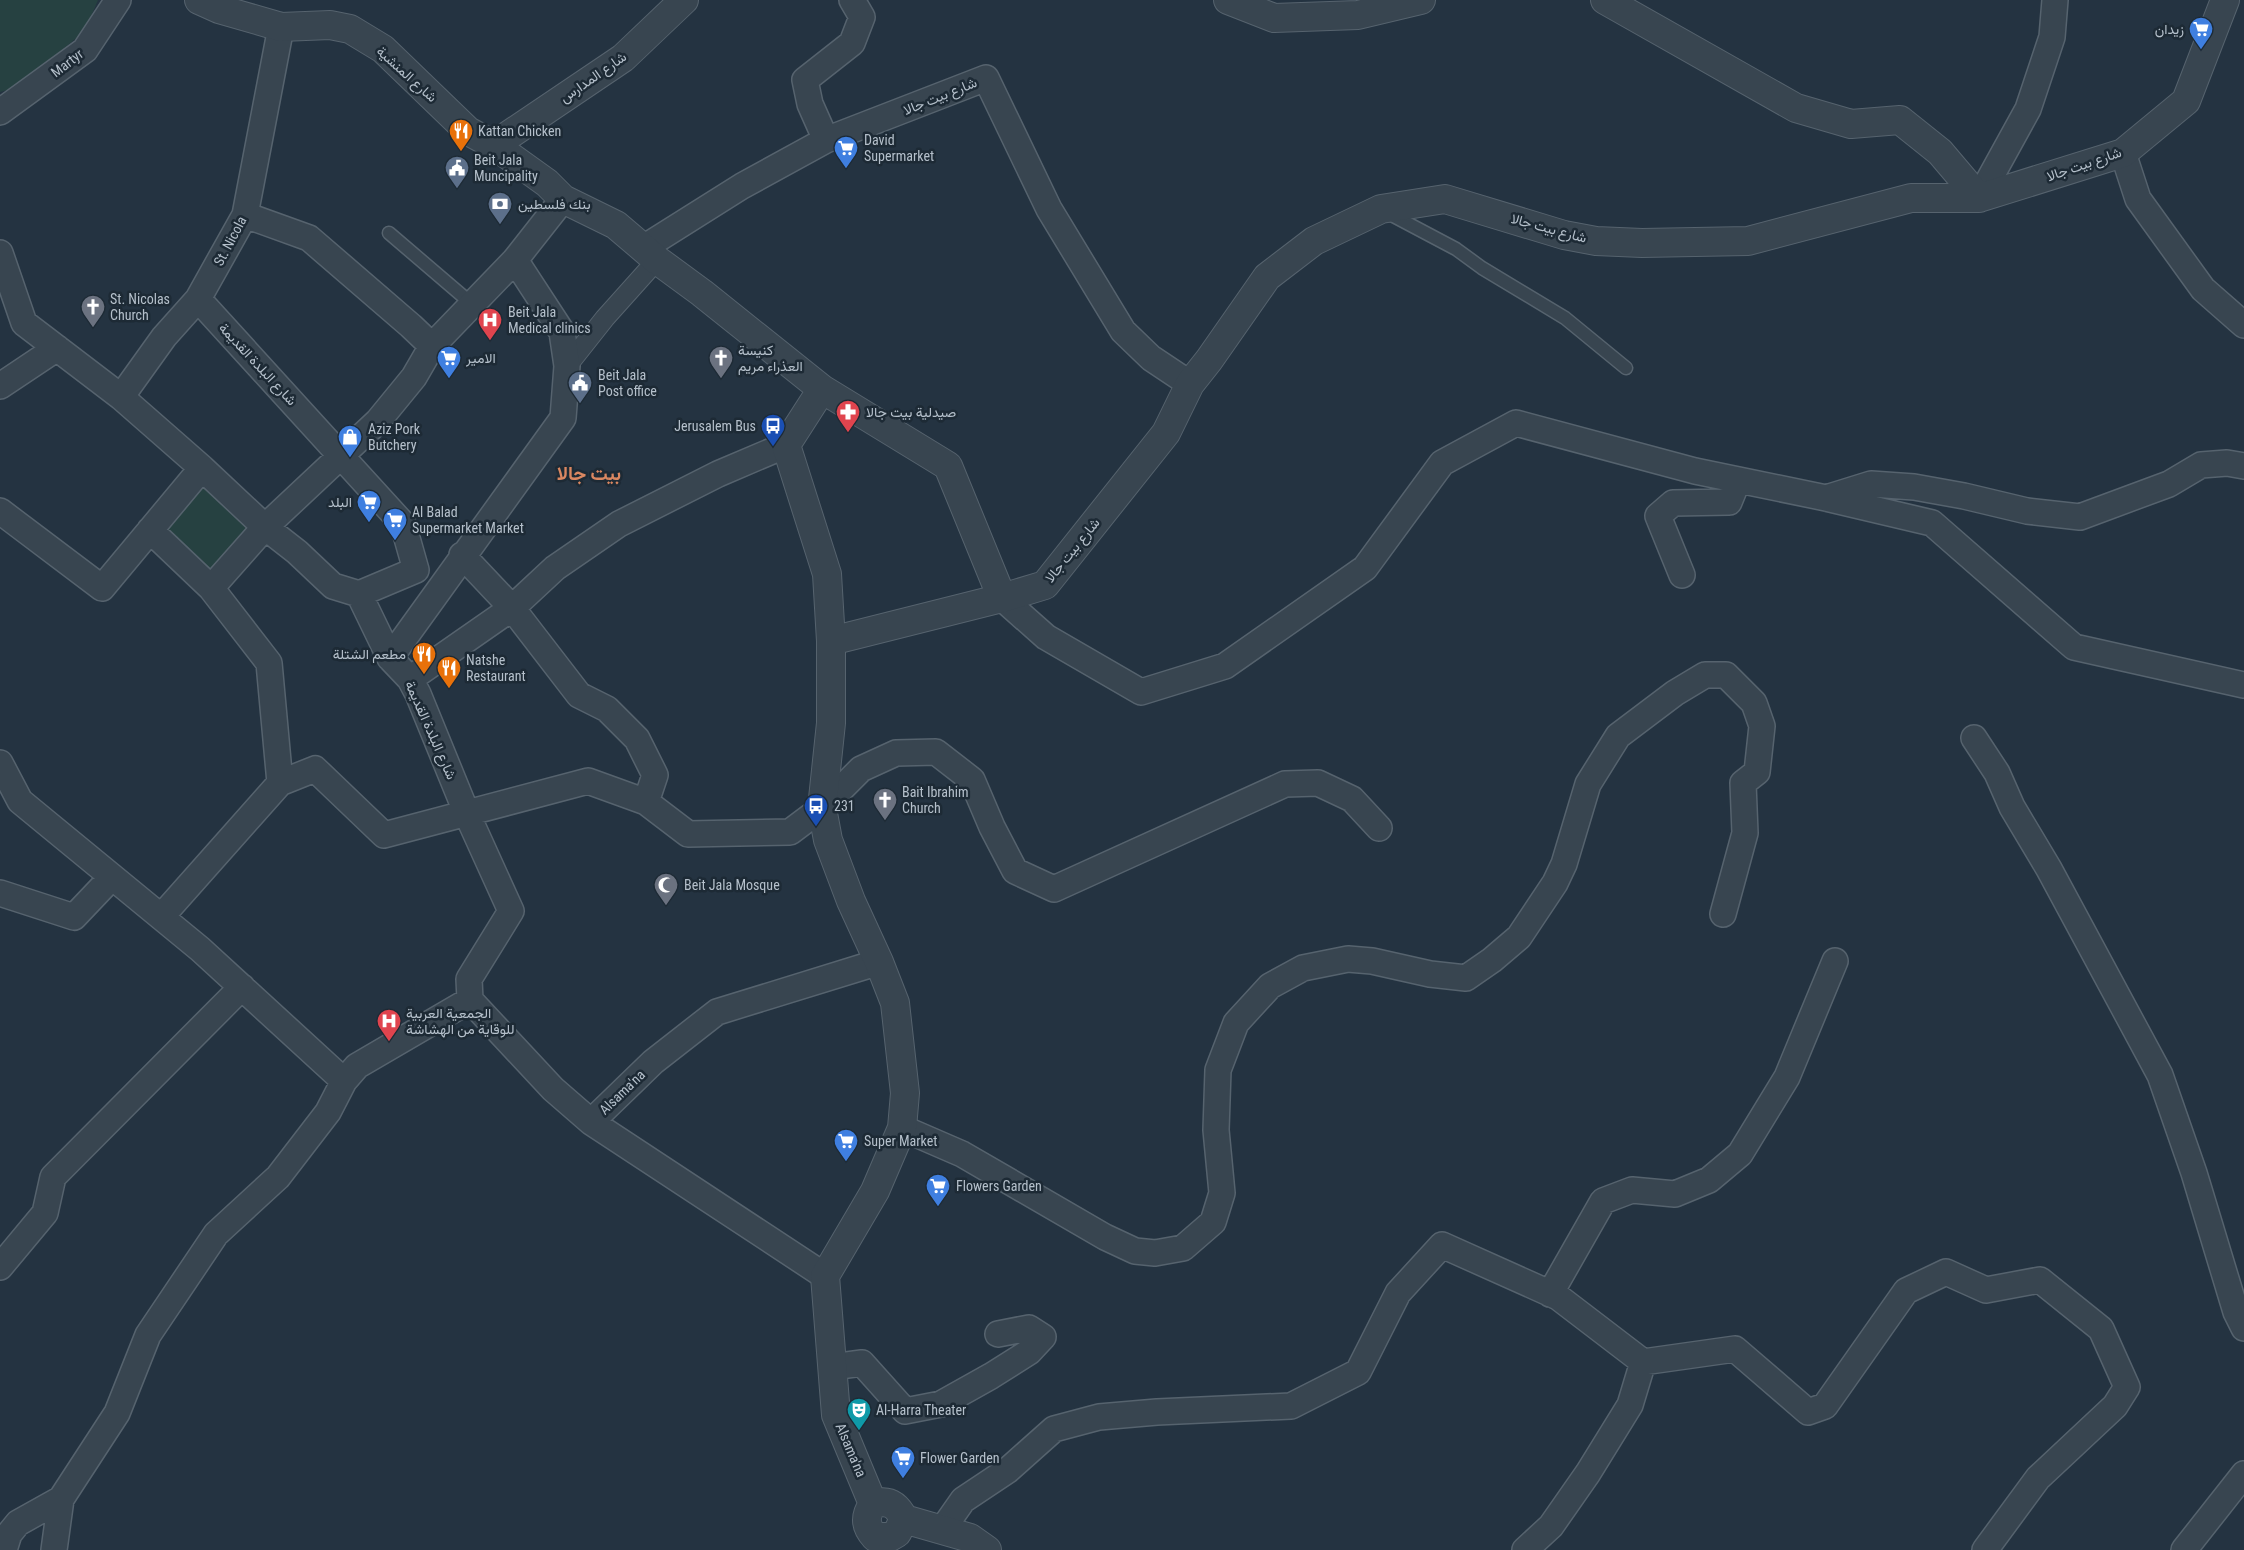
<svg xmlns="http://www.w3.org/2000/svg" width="2244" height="1550" font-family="'Roboto Condensed',Vazirmatn,sans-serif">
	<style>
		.green { fill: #264141 }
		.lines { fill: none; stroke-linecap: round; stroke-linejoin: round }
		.service-casing { stroke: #56636e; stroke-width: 15 }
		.pedestrian-casing { stroke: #56636e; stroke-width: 21 }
		.minor-casing { stroke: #56636e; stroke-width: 28 }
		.tertiary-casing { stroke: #56636e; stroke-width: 30 }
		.service { stroke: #384550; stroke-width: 12 }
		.pedestrian { stroke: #384550; stroke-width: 19 }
		.minor { stroke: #384550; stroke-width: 25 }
		.tertiary { stroke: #384550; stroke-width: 28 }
		.labels { text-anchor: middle; stroke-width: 5; stroke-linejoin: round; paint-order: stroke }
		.poi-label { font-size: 14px; fill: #b5c0cb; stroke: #1d2a35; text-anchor: start }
		.street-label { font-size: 14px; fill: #b5c0cb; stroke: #1d2a35 }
		.district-label { font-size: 19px; font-weight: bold; fill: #da8761; stroke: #1d2a35 }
	</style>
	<rect width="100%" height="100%" fill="#243341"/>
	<path class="green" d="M0,0H98L85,31L16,88L0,92Z
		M202,468L265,527L211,588L150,530Z"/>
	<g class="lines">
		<defs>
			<path id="service" d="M1388,213L1456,249L1482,268L1565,318L1626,368
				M389,233L472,304"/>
			<path id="pedestrian" d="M567,366L605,318L657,260"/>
			<path id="minor" d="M0,112L85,50L118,0
				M826,140L810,104L805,80L852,43L862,17L852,0
				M2123,153L2138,199L2203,289L2244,325
				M1979,198L2028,109L2052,37L2055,0
				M645,247L742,186L826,140L986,78L1049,209L1123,331L1151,358L1190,384
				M0,253L24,323L121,397L202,468L265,527L297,552L333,586L359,594
				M198,299L403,524L416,570L359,594L390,658L410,679L418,694L467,814L511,911L469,979L470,1000
				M432,346L515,260L563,199
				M0,386L57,348
				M121,397L164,337L198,299L245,215L281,27
				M1826,498L1871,484L1914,487L1964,496L2027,511L2080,517L2169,484L2201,465L2227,463L2244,466
				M0,511L102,588L202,468
				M150,530L211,588L269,663L280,783L315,769L384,835L588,781L646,802L688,834L790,832L822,808L861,769L896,753L936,752L972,780L992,827L1015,871L1054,889L1285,784L1318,783L1352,799L1379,828
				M462,555L512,608L579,695L607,709L637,739L655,775L646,802
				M1682,575L1658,516L1673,503L1729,502L1738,480
				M211,588L265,527L378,421L414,377L432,346L411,326L309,238L245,215
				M1002,598L1046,637L1141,692L1225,666L1365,568L1442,463L1516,423L1695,471L1826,498L1932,523L2074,647L2244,685
				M390,658L563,418L567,366L562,332L515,260
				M410,679L512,608L555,568L619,524L718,474L786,445
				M1974,738L1997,773L2012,807L2049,869L2160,1075L2194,1173L2236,1312L2244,1328
				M0,763L20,801L200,949L344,1081
				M0,893L74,917L112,877
				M161,917L280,783
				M902,1128L962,1154L1105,1237L1135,1251L1155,1253L1183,1248L1213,1222L1222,1193L1216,1130L1218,1070L1236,1023L1270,986L1303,968L1348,959L1372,961L1430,974L1466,978L1492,960L1519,937L1555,883L1564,864L1588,784L1618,736L1675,693L1705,675H1726L1754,703L1762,726L1757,772L1743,783L1745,833L1723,914
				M0,1267L45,1213L53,1177L242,987
				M825,1276L591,1122L653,1062L717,1012L879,962
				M1550,1294L1603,1201L1632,1190L1675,1194L1709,1180L1740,1154L1787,1077L1835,961
				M832,1367L862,1363L905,1411L941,1404L991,1376L1029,1352L1043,1337L1029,1328L998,1334
				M942,1530L963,1500L1008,1470L1054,1429L1099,1417L1157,1412L1291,1406L1358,1372L1398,1293L1442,1245L1558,1297L1643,1362L1735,1349L1808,1412L1825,1406L1906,1291L1946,1272L1986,1290L2040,1280L2101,1329L2127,1387L2115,1406L2038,1478L1985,1550
				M4,1550L9,1534L18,1523L61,1499
				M54,1550L61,1499L117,1413L148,1335L216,1234L278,1177L328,1112L344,1081L357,1066L470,1000L553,1089L591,1122
				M1525,1550L1551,1526L1588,1473L1630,1405L1643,1362
				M2184,1550L2244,1474"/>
			<path id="tertiary" d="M199,0L219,9L281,27L330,25L350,29L383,49L468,131L494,145L547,183L563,199L616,225L657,260L702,293L822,389L786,445L827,574L831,641V723L822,808L828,840L851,901L879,962L895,1003L905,1093L902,1128L875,1191L825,1276L836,1415L873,1504
				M1228,0L1274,18L1358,15L1421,0
				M1605,0L1796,108L1851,124L1900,120L1940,152L1979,198
				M494,145L623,58L684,0
				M822,389L948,466L1002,598
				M831,641L1002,598L1045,585L1166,433L1190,384L1209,360L1267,277L1314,241L1381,209L1445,199L1564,235L1596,241L1642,243L1748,241L1911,198H1979L2123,153L2186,101L2225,0
				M904,1519L897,1533L890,1537H875C865,1526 864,1517 873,1504C889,1499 897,1505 904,1519L970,1538L987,1550"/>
		</defs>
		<use href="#service" class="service-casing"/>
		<use href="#pedestrian" class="pedestrian-casing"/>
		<use href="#minor" class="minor-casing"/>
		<use href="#tertiary" class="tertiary-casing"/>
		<use href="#service" class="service"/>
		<use href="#pedestrian" class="pedestrian"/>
		<use href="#minor" class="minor"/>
		<use href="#tertiary" class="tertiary"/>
	</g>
	<defs>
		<symbol id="supermarket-pin" viewBox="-11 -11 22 30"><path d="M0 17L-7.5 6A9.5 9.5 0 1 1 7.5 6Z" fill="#3f7fe0" stroke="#1d2a35"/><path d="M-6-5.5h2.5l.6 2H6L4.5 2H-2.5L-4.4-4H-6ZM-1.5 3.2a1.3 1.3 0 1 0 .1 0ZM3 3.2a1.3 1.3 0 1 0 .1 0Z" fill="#fff"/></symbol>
		<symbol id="restaurant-pin" viewBox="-11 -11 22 30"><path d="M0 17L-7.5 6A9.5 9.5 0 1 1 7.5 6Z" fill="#e8710a" stroke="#1d2a35"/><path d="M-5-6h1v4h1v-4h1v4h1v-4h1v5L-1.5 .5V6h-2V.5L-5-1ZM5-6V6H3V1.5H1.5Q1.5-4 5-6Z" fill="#fff"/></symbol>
		<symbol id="civic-pin" viewBox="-11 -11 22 30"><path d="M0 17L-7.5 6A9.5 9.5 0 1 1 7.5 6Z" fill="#5c6f8a" stroke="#1d2a35"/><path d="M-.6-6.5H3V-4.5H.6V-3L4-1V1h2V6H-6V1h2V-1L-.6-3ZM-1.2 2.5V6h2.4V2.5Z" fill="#fff"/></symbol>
		<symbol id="bank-pin" viewBox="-11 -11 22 30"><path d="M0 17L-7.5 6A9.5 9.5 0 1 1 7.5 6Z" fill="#5c6f8a" stroke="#1d2a35"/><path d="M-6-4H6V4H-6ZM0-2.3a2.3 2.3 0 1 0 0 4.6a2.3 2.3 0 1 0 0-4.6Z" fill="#fff"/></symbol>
		<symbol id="church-pin" viewBox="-11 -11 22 30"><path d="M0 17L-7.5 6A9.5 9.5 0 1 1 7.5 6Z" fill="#6b7280" stroke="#1d2a35"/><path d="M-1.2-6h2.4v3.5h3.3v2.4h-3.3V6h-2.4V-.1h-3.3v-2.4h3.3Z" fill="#fff"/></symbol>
		<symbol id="hospital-pin" viewBox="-11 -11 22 30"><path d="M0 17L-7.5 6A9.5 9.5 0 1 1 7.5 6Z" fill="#e0444e" stroke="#1d2a35"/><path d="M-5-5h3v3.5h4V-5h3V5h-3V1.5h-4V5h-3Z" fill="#fff"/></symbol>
		<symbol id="pharmacy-pin" viewBox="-11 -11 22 30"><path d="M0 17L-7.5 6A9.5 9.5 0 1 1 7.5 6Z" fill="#e0444e" stroke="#1d2a35"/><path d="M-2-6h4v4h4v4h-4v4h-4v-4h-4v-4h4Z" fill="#fff"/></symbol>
		<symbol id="bus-pin" viewBox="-11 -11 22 30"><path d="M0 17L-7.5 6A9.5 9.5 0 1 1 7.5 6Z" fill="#1a4fb4" stroke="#1d2a35"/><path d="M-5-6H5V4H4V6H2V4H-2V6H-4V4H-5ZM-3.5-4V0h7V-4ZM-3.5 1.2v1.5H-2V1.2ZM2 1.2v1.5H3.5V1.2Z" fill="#fff"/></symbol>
		<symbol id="shop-pin" viewBox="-11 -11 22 30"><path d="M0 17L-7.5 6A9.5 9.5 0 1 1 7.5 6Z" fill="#3f7fe0" stroke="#1d2a35"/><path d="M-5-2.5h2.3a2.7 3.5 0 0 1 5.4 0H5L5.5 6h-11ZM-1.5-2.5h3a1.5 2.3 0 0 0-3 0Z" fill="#fff"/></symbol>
		<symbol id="mosque-pin" viewBox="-11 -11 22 30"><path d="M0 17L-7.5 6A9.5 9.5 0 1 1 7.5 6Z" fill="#6b7280" stroke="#1d2a35"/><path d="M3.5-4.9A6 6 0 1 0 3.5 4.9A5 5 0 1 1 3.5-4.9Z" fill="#fff"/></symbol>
		<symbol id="theatre-pin" viewBox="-11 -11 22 30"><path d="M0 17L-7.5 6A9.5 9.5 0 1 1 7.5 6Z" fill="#0f9aa8" stroke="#1d2a35"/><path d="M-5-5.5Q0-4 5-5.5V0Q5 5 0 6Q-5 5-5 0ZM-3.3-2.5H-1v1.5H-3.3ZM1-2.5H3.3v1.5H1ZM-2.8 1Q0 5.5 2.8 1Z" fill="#fff"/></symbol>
	</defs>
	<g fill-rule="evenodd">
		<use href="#supermarket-pin" x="2187" y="15" width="28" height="38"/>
		<use href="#restaurant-pin" x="447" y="117" width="28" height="38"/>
		<use href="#supermarket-pin" x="832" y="134" width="28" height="38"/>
		<use href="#civic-pin" x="443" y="154" width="28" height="38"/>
		<use href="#bank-pin" x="486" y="190" width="28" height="38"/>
		<use href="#church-pin" x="79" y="293" width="28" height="38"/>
		<use href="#hospital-pin" x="476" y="306" width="28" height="38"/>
		<use href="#supermarket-pin" x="435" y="344" width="28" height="38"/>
		<use href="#church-pin" x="707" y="344" width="28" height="38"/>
		<use href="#civic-pin" x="566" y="369" width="28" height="38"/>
		<use href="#pharmacy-pin" x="834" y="398" width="28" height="38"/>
		<use href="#bus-pin" x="759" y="412" width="28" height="38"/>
		<use href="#shop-pin" x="336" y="423" width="28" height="38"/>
		<use href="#supermarket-pin" x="355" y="488" width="28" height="38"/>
		<use href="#supermarket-pin" x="381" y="506" width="28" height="38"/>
		<use href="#restaurant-pin" x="410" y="640" width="28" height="38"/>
		<use href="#restaurant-pin" x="435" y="654" width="28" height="38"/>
		<use href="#church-pin" x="871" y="786" width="28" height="38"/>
		<use href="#bus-pin" x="802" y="792" width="28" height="38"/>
		<use href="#mosque-pin" x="652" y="871" width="28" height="38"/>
		<use href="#hospital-pin" x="375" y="1007" width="28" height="38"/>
		<use href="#supermarket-pin" x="832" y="1127" width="28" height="38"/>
		<use href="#supermarket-pin" x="924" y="1172" width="28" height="38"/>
		<use href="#theatre-pin" x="845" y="1396" width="28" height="38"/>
		<use href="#supermarket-pin" x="889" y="1444" width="28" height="38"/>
	</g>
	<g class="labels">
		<g class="poi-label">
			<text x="2184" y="34" text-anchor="end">زيدان</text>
			<text x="478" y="136">Kattan Chicken</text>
			<text x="864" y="145">David<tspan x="864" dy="16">Supermarket</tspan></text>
			<text x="474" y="165">Beit Jala<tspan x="474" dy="16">Muncipality</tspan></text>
			<text x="518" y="209">بنك فلسطين</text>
			<text x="110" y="304">St. Nicolas<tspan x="110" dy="16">Church</tspan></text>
			<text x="508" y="317">Beit Jala<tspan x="508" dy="16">Medical clinics</tspan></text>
			<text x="738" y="355">كنيسة<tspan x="738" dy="16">العذراء مريم</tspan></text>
			<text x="466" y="363">الامير</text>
			<text x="598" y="380">Beit Jala<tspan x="598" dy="16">Post office</tspan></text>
			<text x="866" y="417">صيدلية بيت جالا</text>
			<text x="756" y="431" text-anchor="end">Jerusalem Bus</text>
			<text x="368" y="434">Aziz Pork<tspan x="368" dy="16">Butchery</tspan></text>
			<text x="352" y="507" text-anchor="end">البلد</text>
			<text x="412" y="517">Al Balad<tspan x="412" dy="16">Supermarket Market</tspan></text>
			<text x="406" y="659" text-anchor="end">مطعم الشتلة</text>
			<text x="466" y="665">Natshe<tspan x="466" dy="16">Restaurant</tspan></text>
			<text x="902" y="797">Bait Ibrahim<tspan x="902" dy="16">Church</tspan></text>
			<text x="834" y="811">231</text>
			<text x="684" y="890">Beit Jala Mosque</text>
			<text x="406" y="1018">الجمعية العربية<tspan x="406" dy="16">للوقاية من الهشاشة</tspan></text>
			<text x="864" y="1146">Super Market</text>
			<text x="956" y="1191">Flowers Garden</text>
			<text x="876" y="1415">Al-Harra Theater</text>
			<text x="920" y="1463">Flower Garden</text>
		</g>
		<g class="street-label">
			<text transform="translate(67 63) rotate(-38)" y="5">Martyr</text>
			<text transform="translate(407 74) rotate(42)" y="5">شارع المنشية</text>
			<text transform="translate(593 77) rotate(-35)" y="5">شارع المدارس</text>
			<text transform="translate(940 96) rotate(-22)" y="5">شارع بيت جالا</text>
			<text transform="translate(2084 164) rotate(-19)" y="5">شارع بيت جالا</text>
			<text transform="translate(1549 228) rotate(15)" y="5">شارع بيت جالا</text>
			<text transform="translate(230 241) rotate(-62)" y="5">St. Nicola</text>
			<text transform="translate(258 364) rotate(47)" y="5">شارع البلدة القديمة</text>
			<text transform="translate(1072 550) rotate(-51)" y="5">شارع بيت جالا</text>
			<text transform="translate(431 730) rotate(66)" y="5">شارع البلدة القديمة</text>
			<text transform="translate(622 1092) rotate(-44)" y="5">Alsama'na</text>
			<text transform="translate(851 1450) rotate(67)" y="5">Alsama'na</text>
		</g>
		<g class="district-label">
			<text x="589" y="480">بيت جالا</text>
		</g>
	</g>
</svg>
